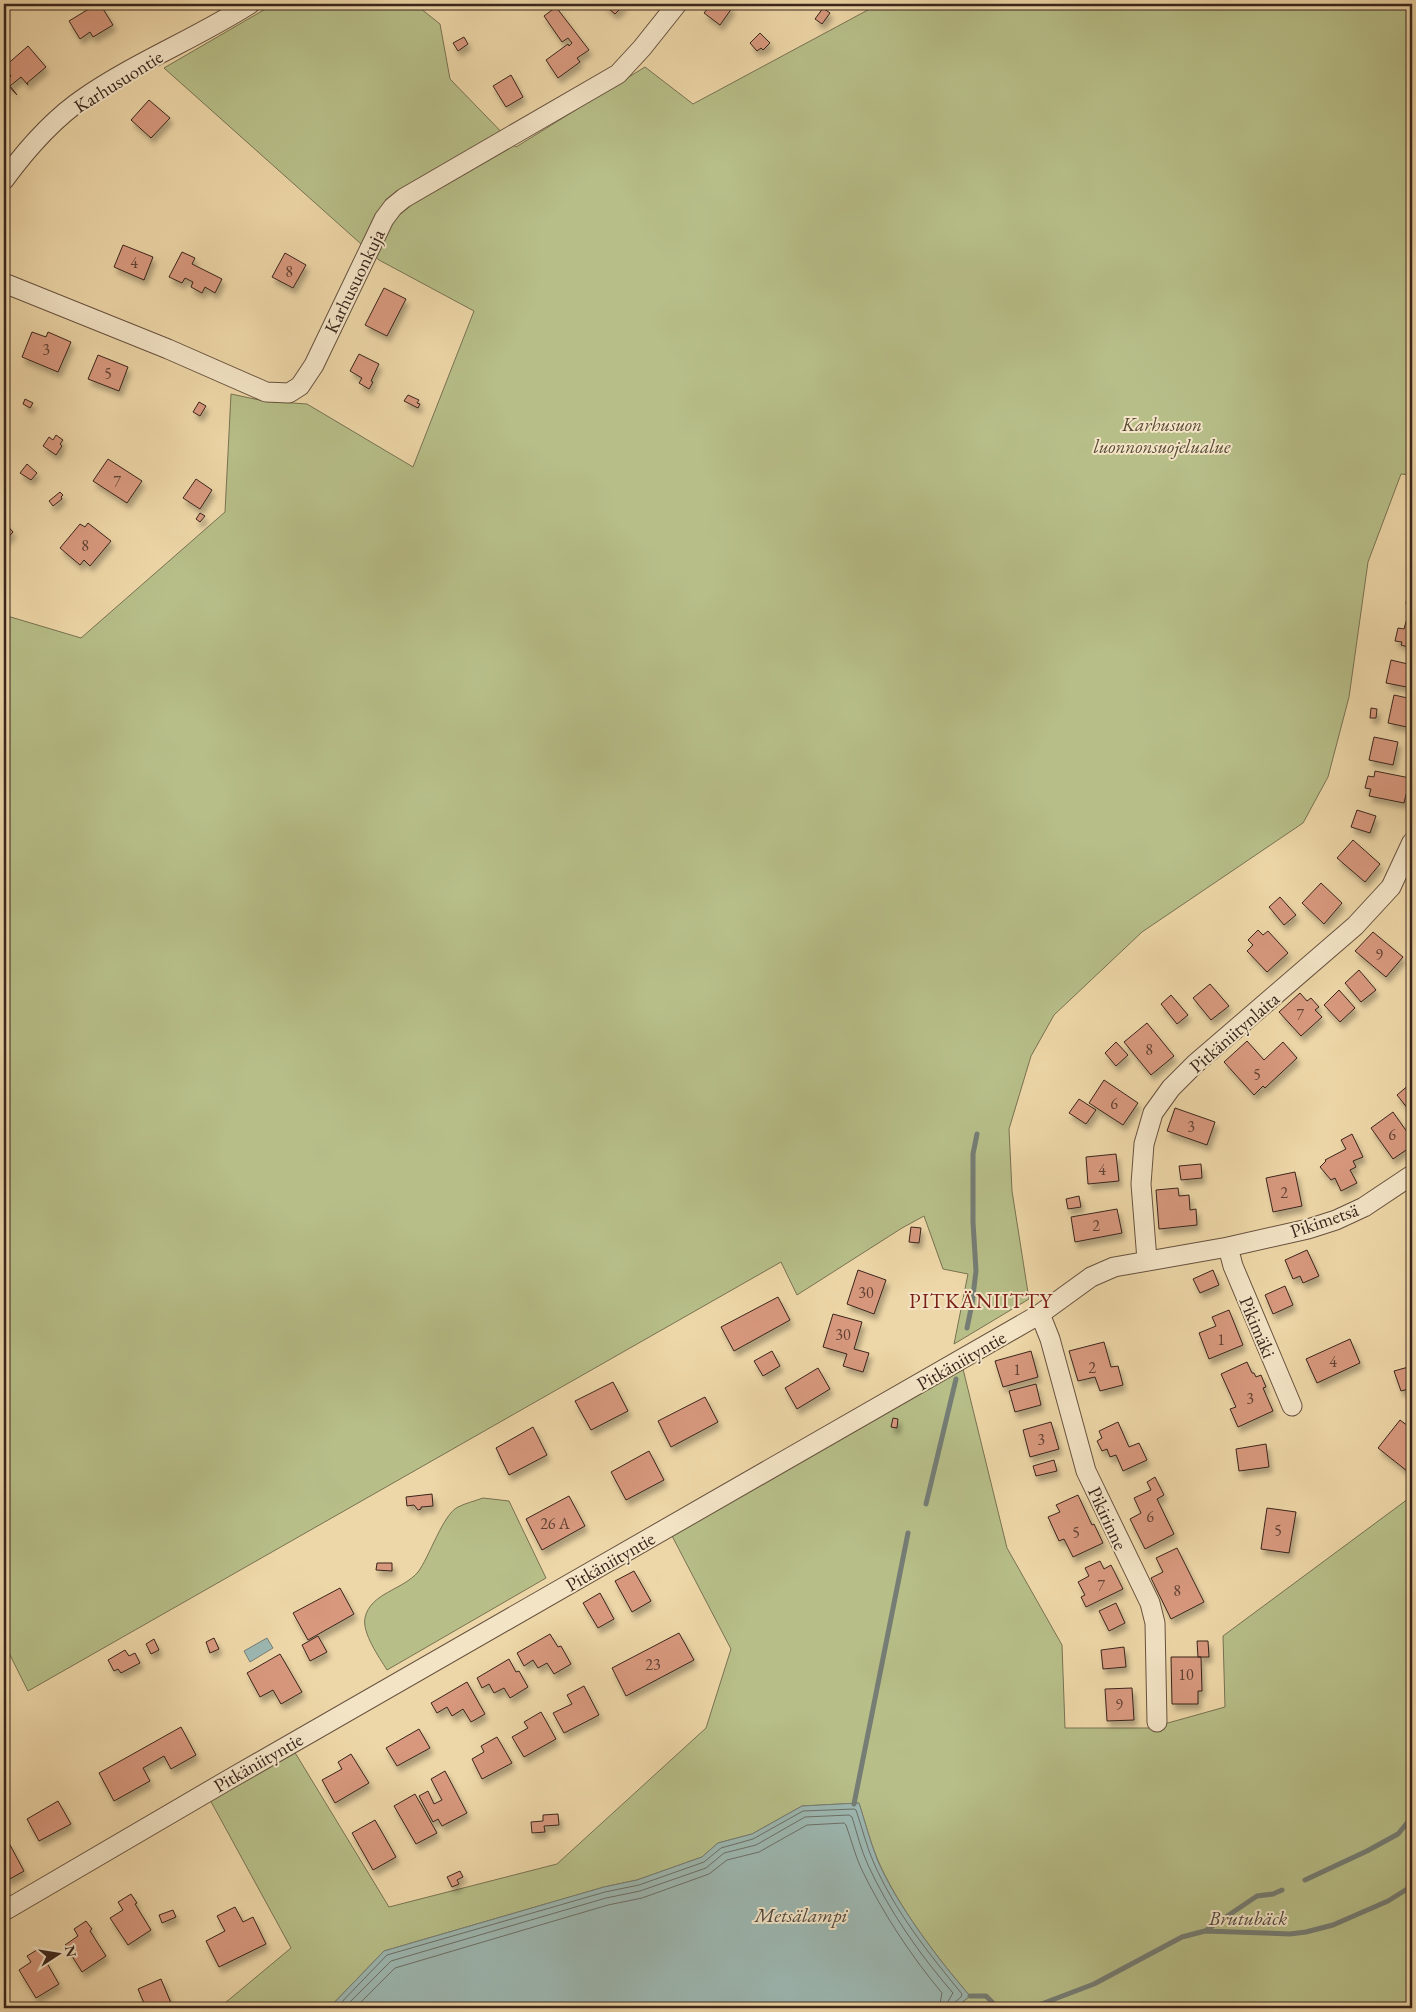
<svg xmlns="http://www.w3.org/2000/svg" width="1416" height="2012" font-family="'EB Garamond',serif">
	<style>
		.green { fill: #b7be88; stroke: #787252 }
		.water { fill: #9cb7b1; stroke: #757d75 }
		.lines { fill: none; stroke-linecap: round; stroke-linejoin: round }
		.shore { stroke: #6b6e66; stroke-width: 1 }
		.stream { stroke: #757d75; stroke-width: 5 }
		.building { fill: #d7987d; stroke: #3a251c; filter: url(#shadow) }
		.minor-casing { stroke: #67513f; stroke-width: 21 }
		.minor { stroke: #f3e4c6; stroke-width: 19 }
		.labels { text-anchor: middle; stroke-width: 4; stroke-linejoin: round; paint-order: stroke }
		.number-label { font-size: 16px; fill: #614234 }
		.street-label { font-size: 19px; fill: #3a251c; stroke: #f3e4c6 }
		.park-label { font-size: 19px; font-style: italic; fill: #594b37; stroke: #f3e4c6 }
		.water-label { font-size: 20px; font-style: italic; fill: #524a41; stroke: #f3e4c6 }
		.quarter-label { font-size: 21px; letter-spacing: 1px; fill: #7a1f14; stroke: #f3e4c6 }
	</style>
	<defs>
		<filter id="shadow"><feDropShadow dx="3" dy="5.5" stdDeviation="2.5" flood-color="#0004"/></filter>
	</defs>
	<rect width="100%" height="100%" fill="#edd6a7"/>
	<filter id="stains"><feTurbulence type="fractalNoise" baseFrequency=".004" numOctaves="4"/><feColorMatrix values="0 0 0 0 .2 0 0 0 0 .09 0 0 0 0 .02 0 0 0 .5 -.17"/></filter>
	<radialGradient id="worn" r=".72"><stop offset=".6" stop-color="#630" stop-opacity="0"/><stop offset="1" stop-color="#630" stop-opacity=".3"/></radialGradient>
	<path class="green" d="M274,4H415L440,24L450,79L516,147L645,67L693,104L879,4H1412V475L1401,474L1368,562L1349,697L1328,777L1303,823L1142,932L1054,1015L1031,1056L1009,1129L1012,1191L1029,1299L954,1344L968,1274L943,1269L924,1216L902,1228L797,1295L781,1262L28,1691L4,1643V615L81,638L225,512L231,394L264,401L307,404L413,467L474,311L379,260L164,68Z
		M963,1369L1007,1548L1062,1645L1065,1728H1150L1225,1707L1223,1636L1412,1496V2008H955L970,1996C938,1959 896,1904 877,1858C870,1841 865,1822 859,1803L802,1806L752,1834L718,1843L702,1857L637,1880L604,1887L384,1951L329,2008H219L291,1948L209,1798L294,1751L389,1907L557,1864L706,1728L731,1649L671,1534Z
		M483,1498L509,1501L546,1578L387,1670C379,1657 362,1633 365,1618C370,1593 403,1590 418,1572C429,1558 443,1514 458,1507C466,1503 475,1501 483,1498Z"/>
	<path class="water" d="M267,1638L273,1648L250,1662L244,1651Z
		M859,1803C865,1822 870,1841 877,1859C896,1904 938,1959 970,1996L955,2008H329L384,1951L604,1887L637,1880L702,1857L718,1843L752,1834L802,1806Z"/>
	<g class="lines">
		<path class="shore" d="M336,2008L387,1955L605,1892L639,1885L704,1862L721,1848L753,1839L803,1811L854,1809L856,1810C862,1827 866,1845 873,1861C894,1910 929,1954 962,1994L961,1997L954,2003L953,2008
			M344,2008L391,1961L606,1898L640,1891L706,1868L724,1853L756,1845L805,1817L849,1815L852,1817C857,1833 861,1850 868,1865C889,1911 920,1955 953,1993L947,2003L946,2008
			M355,2008L395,1968L608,1905L642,1898L709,1874L727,1860L759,1852L807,1825L844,1823L846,1825C851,1839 855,1855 861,1868C882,1912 911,1956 942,1993L939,2008"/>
		<path class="stream" d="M967,1328L972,1304L976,1271L973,1222V1154L977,1134
			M926,1504L956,1379
			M854,1804L908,1533
			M1305,1880L1367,1851L1398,1834L1412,1817
			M1205,1931L1257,1896L1273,1894L1282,1890
			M970,1996H986L997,2007L1001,2008
			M1031,2008L1094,1984L1182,1937L1205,1931L1290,1934L1306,1932L1333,1925L1388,1901L1412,1886"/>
	</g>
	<path class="building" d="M97,4H100L113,25L93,37L90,32L80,39L69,21Z
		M603,4H625L615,14Z
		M711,4H726L732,8L720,25L704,13Z
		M556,7L589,50L577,58L580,62L558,78L546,60L568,44L569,46L572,43L568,38L562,42L544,16Z
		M823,8L830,13L822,24L815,19Z
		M760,33L770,43L763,50L761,48L757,51L750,43Z
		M464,37L468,44L458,51L453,43Z
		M28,46L46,67L27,83L28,85L21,77L10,86L17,95L5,82L11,76L4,67Z
		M511,75L523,97L506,107L493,86Z
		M149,100L170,118L151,138L131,120Z
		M123,245L153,257L144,280L114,267Z
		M182,252L195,258L192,264L222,279L215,293L205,287L202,293L191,287L193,282L185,278L182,283L169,277Z
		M285,253L306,265L293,288L272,277Z
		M384,288L406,299L387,336L365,325Z
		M32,332L46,337L48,332L71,342L58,372L22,357Z
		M359,354L379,364L371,381L373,382L369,389L359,383L362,378L350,371Z
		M98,355L128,367L119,391L88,379Z
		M408,395L419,400L417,403L420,404L418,408L404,401Z
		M25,399L33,403L30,408L23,404Z
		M199,402L206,406L200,416L193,412Z
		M56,435L63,440L60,444L62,446L56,455L43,446L49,437L53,440Z
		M108,459L142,481L127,503L93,481Z
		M27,464L37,473L31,480L20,473Z
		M196,479L212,490L200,509L183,498Z
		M60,492L63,495L61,497L62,499L53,506L49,501Z
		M200,513L205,516L200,522L196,519Z
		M4,522L13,532L4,542Z
		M88,523L111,541L90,566L84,560L80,565L60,548L80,524L85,527Z
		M1409,585H1412V605L1406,604Z
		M1407,618L1412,619V648L1401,645L1402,642L1395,641L1398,628L1404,629Z
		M1391,660L1412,665V688L1386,683Z
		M1394,695L1412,699V728L1388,723Z
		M1371,708L1377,709L1376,718H1370Z
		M1374,737L1398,742L1393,765L1369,760Z
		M1375,771L1410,778L1404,803L1369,796L1371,789L1365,788L1368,776L1374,777Z
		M1357,810L1376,816L1370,833L1351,827Z
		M1353,840L1380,864L1365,882L1337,858Z
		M1321,883L1342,903L1324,924L1302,903Z
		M1280,897L1296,915L1284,925L1269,907Z
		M1258,930L1263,935L1268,931L1288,953L1267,972L1247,951L1253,945L1248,940Z
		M1373,932L1403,957L1386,977L1355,951Z
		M1359,970L1376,990L1361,1002L1345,983Z
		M1210,984L1229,1006L1211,1020L1193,998Z
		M1339,990L1355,1008L1340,1022L1324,1005Z
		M1300,993L1307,1001L1311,998L1319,1007L1315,1010L1322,1017L1301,1036L1279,1012Z
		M1171,995L1188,1015L1177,1024L1161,1004Z
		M1147,1023L1174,1056L1151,1075L1124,1042Z
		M1247,1041L1264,1060L1283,1042L1297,1058L1265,1088L1263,1086L1254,1095L1224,1062Z
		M1116,1042L1128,1055L1116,1066L1105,1053Z
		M1104,1080L1138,1103L1123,1125L1089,1103Z
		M1410,1084L1412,1087V1114L1397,1095Z
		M1079,1099L1096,1110L1086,1124L1069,1113Z
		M1175,1108L1215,1122L1207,1145L1167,1131Z
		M1393,1112L1412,1139V1146L1393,1159L1371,1128Z
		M1352,1134L1363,1157L1353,1161L1356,1167L1350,1170L1357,1183L1341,1191L1335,1178L1331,1180L1320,1167L1326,1161L1325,1160L1346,1149L1341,1140Z
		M1116,1154L1119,1181L1088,1184L1086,1157Z
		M1201,1164L1202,1178L1181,1180L1179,1166Z
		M1295,1172L1302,1206L1273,1212L1266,1178Z
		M1178,1188L1179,1196L1189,1195L1190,1210L1196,1209L1197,1225L1159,1229L1156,1190Z
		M1079,1196L1081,1207L1068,1209L1066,1199Z
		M1117,1209L1122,1233L1075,1242L1071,1217Z
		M911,1227L921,1228L919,1243L909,1242Z
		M1307,1250L1319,1276L1303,1283L1300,1276L1293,1279L1285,1260Z
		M858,1270L886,1280L874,1314L847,1304Z
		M1213,1270L1219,1285L1200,1293L1193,1279Z
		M1285,1286L1293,1305L1273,1314L1265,1295Z
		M778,1297L790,1320L734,1351L721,1327Z
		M1229,1310L1243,1345L1209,1359L1199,1333L1216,1326L1212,1317Z
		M833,1314L862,1322L854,1349L869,1353L863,1372L843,1366L847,1354L823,1347Z
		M1350,1339L1360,1363L1317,1383L1306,1359Z
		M1104,1342L1111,1367L1118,1366L1123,1385L1100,1391L1095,1377L1078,1381L1069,1351Z
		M772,1351L780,1366L763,1376L754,1361Z
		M1031,1351L1038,1377L1003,1387L995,1361Z
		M1247,1362L1252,1373H1254L1256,1377L1261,1375L1266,1387L1263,1388L1273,1411L1238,1427L1230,1409L1236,1407L1221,1374Z
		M1412,1366V1388L1401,1391L1394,1371Z
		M818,1368L830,1389L797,1409L785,1388Z
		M613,1382L628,1411L591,1430L575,1401Z
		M1036,1384L1041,1405L1015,1412L1009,1391Z
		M705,1397L718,1422L671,1447L658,1421Z
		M893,1418L898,1419L897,1428L891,1427Z
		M1400,1420L1412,1429V1464L1407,1471L1378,1448Z
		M1051,1422L1059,1449L1030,1457L1023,1430Z
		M1118,1422L1129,1447L1139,1443L1147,1460L1123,1471L1116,1455L1110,1457L1107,1449L1102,1451L1097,1441L1102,1438L1099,1431Z
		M533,1427L547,1455L509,1475L496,1448Z
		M1266,1444L1269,1467L1239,1471L1236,1449Z
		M649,1451L664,1480L626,1500L611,1472Z
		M1054,1460L1057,1471L1036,1476L1033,1466Z
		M1155,1477L1164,1495L1157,1499L1174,1534L1145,1549L1130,1519L1141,1513L1134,1498L1151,1490L1147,1482Z
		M432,1494L433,1506L421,1507V1509L418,1510L414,1505L407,1506L406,1497Z
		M1078,1495L1092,1525L1094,1524L1103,1543L1073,1557L1064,1539L1059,1541L1048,1517L1060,1512L1056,1505Z
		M569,1496L585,1526L542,1550L526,1519Z
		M1267,1508L1296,1512L1289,1553L1261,1549Z
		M1177,1548L1204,1602L1171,1619L1151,1578L1163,1572L1156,1558Z
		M1100,1561L1104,1569L1111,1565L1123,1589L1086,1607L1081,1597L1085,1595L1078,1582L1089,1576L1085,1568Z
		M377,1563H392V1571L376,1570Z
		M634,1571L651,1601L632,1612L615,1581Z
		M340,1588L354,1614L308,1640L293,1613Z
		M600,1593L614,1619L598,1628L583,1603Z
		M1116,1603L1125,1623L1109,1631L1099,1611Z
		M679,1633L694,1660L626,1696L612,1668Z
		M550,1634L558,1647L561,1646L571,1664L554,1674L547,1663L538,1668L533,1660L524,1666L517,1653Z
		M318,1636L327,1652L310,1661L302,1645Z
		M214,1638L219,1649L210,1653L206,1642Z
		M154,1639L159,1650L151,1654L146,1644Z
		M1197,1641H1208L1209,1657H1198Z
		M1124,1647L1126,1667L1103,1669L1101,1650Z
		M125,1650L129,1656L135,1653L140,1663L121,1673L118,1669L114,1671L108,1660Z
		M280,1654L302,1692L281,1704L273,1690L260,1697L247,1673Z
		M1171,1657H1201L1202,1691H1198V1704H1172Z
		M509,1659L516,1672L519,1671L528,1687L510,1698L504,1688L494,1693L489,1684L482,1688L477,1678Z
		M467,1682L485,1714L471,1722L463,1709L452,1716L447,1707L437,1713L431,1703Z
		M584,1686L599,1715L564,1733L553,1713L572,1704L567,1695Z
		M1132,1688L1134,1720L1107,1721L1105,1689Z
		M541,1712L556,1739L524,1757L512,1737L528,1728L524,1722Z
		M181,1727L196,1755L171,1769L164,1756L143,1768L150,1781L114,1801L99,1773Z
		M419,1729L430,1748L397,1766L386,1748Z
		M497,1737L512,1763L482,1779L472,1759L484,1752L481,1746Z
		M351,1754L369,1783L335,1803L322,1780L342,1769L338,1762Z
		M445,1771L467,1813L442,1826L438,1819L433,1822L419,1796L428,1791L434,1804L442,1800L431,1779Z
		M415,1794L437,1833L416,1844L394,1806Z
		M58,1801L71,1824L39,1841L27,1819Z
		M558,1814L559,1825L544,1826L545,1832L532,1833L531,1822L543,1821V1815Z
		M375,1820L396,1857L373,1870L352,1833Z
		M9,1843L24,1871L8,1880L4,1872V1847Z
		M460,1871L463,1877L457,1880L459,1884L452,1887L447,1877Z
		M131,1894L137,1903L135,1904L151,1930L128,1945L110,1918L123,1910L118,1902Z
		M235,1907L243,1922L253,1917L266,1944L219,1967L206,1941L225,1931L217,1916Z
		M173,1910L176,1917L162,1923L159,1915Z
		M86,1921L92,1929L90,1931L106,1956L82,1972L65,1945L78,1936L74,1929Z
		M40,1948L46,1957L44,1958L59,1984L36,1998L19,1970L31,1962L27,1956Z
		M161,1979L171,2003L157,2008H146L138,1989Z"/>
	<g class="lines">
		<defs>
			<path id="minor" d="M4,180C26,150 53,119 84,98C136,62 197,38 250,4
				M4,283L168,349L266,392L289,393L300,386L314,365L384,219L393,207L404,198L618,74L642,48L677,4
				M1228,1247L1233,1266L1292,1406
				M1147,1260L1141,1184L1144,1144L1153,1113L1171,1088L1195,1064L1355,926L1391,887L1412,842
				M1040,1314L1050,1339L1086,1471L1150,1603L1155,1623L1157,1722
				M4,1911L228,1780L1040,1314L1091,1277L1114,1267L1228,1247L1308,1229L1336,1220L1364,1207L1412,1175"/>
		</defs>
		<use href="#minor" class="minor-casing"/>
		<use href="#minor" class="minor"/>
	</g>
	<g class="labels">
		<g class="number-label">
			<text x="134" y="268">4</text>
			<text x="289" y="277">8</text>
			<text x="46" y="355">3</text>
			<text x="108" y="379">5</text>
			<text x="117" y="487">7</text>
			<text x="85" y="551">8</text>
			<text x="1379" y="960">9</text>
			<text x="1300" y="1020">7</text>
			<text x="1149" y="1055">8</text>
			<text x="1257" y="1080">5</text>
			<text x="1114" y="1109">6</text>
			<text x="1191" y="1132">3</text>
			<text x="1392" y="1140">6</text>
			<text x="1102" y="1175">4</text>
			<text x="1284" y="1198">2</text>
			<text x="1096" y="1231">2</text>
			<text x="866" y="1298">30</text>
			<text x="843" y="1340">30</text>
			<text x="1221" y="1345">1</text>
			<text x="1333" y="1367">4</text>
			<text x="1092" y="1373">2</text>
			<text x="1017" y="1375">1</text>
			<text x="1250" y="1404">3</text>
			<text x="1041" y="1445">3</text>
			<text x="1150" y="1522">6</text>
			<text x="555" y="1529">26 A</text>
			<text x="1278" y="1536">5</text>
			<text x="1076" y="1538">5</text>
			<text x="1101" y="1591">7</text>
			<text x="1177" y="1596">8</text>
			<text x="653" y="1670">23</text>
			<text x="1186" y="1680">10</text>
			<text x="1119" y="1710">9</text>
		</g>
		<g class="street-label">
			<text transform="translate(118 81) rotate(-32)" y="7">Karhusuontie</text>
			<text transform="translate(354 281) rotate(-64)" y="7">Karhusuonkuja</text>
			<text transform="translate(1234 1032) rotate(-41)" y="7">Pitkäniitynlaita</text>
			<text transform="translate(1324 1220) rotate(-19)" y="7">Pikimetsä</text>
			<text transform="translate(1258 1327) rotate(67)" y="7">Pikimäki</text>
			<text transform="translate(961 1360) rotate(-30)" y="7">Pitkäniityntie</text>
			<text transform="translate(1108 1518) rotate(65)" y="7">Pikirinne</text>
			<text transform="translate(610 1561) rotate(-30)" y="7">Pitkäniityntie</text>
			<text transform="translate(258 1762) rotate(-30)" y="7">Pitkäniityntie</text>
		</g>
		<g class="park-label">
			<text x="1162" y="431">Karhusuon<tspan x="1162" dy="22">luonnonsuojelualue</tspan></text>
		</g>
		<g class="water-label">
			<text x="801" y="1922">Metsälampi</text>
			<text x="1248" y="1925">Brutubäck</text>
		</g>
		<g class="quarter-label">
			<text x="981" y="1308">PITKÄNIITTY</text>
		</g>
	</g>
	<rect width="1416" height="2012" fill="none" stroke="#edd6a7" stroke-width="20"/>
	<rect x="5" y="5" width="1406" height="2002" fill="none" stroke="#3a251c" stroke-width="2.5"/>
	<rect x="10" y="10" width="1396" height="1992" fill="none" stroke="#3a251c"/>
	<g transform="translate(58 1954) rotate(78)" stroke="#f3e4c6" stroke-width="4" paint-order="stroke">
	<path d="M0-4L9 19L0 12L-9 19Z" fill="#3a251c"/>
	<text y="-8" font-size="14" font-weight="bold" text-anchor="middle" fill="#3a251c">N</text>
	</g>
	<rect width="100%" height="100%" filter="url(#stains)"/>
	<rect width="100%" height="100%" fill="url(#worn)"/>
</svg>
